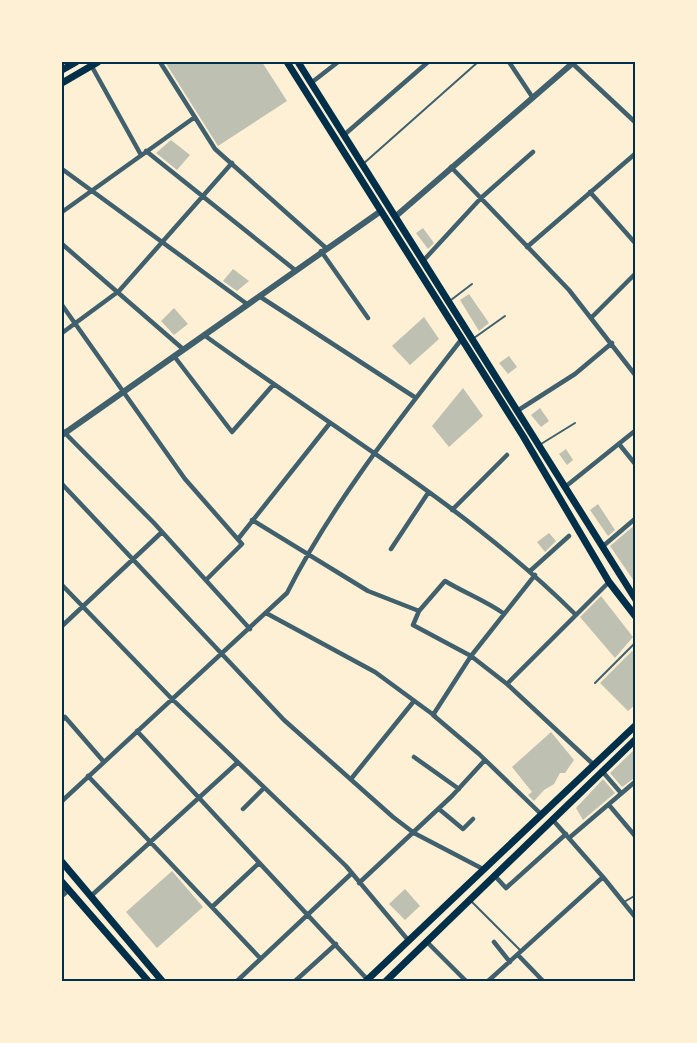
<svg xmlns="http://www.w3.org/2000/svg" width="697" height="1043" font-family="Barlow,sans-serif">
	<style>
		.building { fill: #bec0b2 }
		.lines { fill: none; stroke-linecap: round; stroke-linejoin: round }
		.service { stroke: #3f606c; stroke-width: 2 }
		.minor { stroke: #3f606c; stroke-width: 4.5 }
		.tertiary { stroke: #3f606c; stroke-width: 6 }
		.secondary { stroke: #003049; stroke-width: 7 }
		.neatline { fill: none; stroke: #003049; stroke-width: 2 }
	</style>
	<rect width="100%" height="100%" fill="#fdf0d5"/>
	<path class="building" d="M165,62H262L287,101L218,146Z
		M171,140L190,155L177,170L156,153Z
		M423,228L434,243L428,249L416,233Z
		M233,269L249,281L237,291L223,281Z
		M469,294L489,323L479,331L460,300Z
		M174,308L188,324L174,335L161,321Z
		M424,317L439,339L410,365L392,346Z
		M509,356L517,367L508,374L499,363Z
		M463,388L483,416L449,447L432,426Z
		M540,408L549,421L541,427L531,415Z
		M566,449L573,460L567,465L559,454Z
		M598,504L615,530L608,536L590,510Z
		M636,524V584L610,546Z
		M549,533L556,541L545,552L537,542Z
		M601,596L633,637L615,658L580,617Z
		M632,651L636,655V704L628,711L600,683Z
		M551,732L574,760L565,773H560L554,784L544,790L534,801L528,795L532,792L512,767Z
		M636,748V777L622,787L610,773Z
		M603,779L615,793L583,820L576,808Z
		M172,871L203,907L157,948L126,912Z
		M405,889L420,906L405,920L389,904Z"/>
	<g class="lines">
		<path class="service" d="M363,164L478,62
			M451,300L472,284
			M474,338L505,316
			M541,444L575,423
			M595,683L636,642
			M471,901L520,950
			M624,902L636,895"/>
		<path class="minor" d="M160,62L215,149L326,248
			M509,62L533,98
			M572,63L636,123
			M91,65L141,155
			M311,83L338,62
			M344,135L428,62
			M146,151L295,270
			M451,167L569,290L636,376
			M62,169L247,304
			M590,192L636,244
			M62,212L195,117
			M62,244L183,349
			M527,247L636,153
			M321,251L368,318
			M423,261L481,198L533,152
			M259,296L416,398
			M62,305L185,479L242,544L206,580
			M591,318L636,273
			M62,333L119,291L232,163
			M204,335C328,425 465,505 575,614
			M174,356L232,432L273,385
			M517,411L575,374L612,343
			M62,430L154,523L250,629
			M619,444L636,465
			M62,484L284,720L393,817L414,833L483,869
			M565,487L636,430
			M452,510L507,455
			M252,520L368,591L419,611
			M238,539L330,423
			M602,547L636,518
			M391,549L428,493
			M530,571L569,536
			M535,575L471,656L433,715L479,754L541,814
			M62,585L172,699L346,866L408,940
			M266,613L375,672L435,716
			M503,613C484,600 465,593 445,581L419,611L413,625L471,656L507,684L594,765
			M62,626L162,532
			M507,684L609,582
			M62,720L65,717L104,762
			M137,731L367,979
			M414,757L459,789
			M602,771L621,793
			M88,776L260,958
			M351,779L414,701
			M62,801L287,593C333,502 399,420 461,340
			M609,805L636,837
			M243,809L264,788
			M439,809L463,829L473,819
			M552,819L603,877L636,918
			M569,838L636,781
			M494,875L506,888L566,834
			M359,883L452,796L485,760
			M91,896L237,763
			M212,907L259,863
			M426,941L467,982
			M494,942L510,962
			M518,955L544,982
			M236,982L352,873
			M294,982L336,944
			M487,982L603,877"/>
		<path class="tertiary" d="M396,216L574,62
			M62,435L381,211
			M62,895L68,890"/>
		<path class="secondary" d="M287,62L523,436L609,582L636,617
			M298,62L636,600
			M62,70L76,62
			M62,83L98,62
			M62,862L163,982
			M62,882L149,982
			M365,982L636,725
			M385,982L636,739"/>
	</g>
	<rect width="697" height="1043" fill="none" stroke="#fdf0d5" stroke-width="126"/>
	<rect x="63" y="63" width="571" height="917" class="neatline"/>
</svg>
